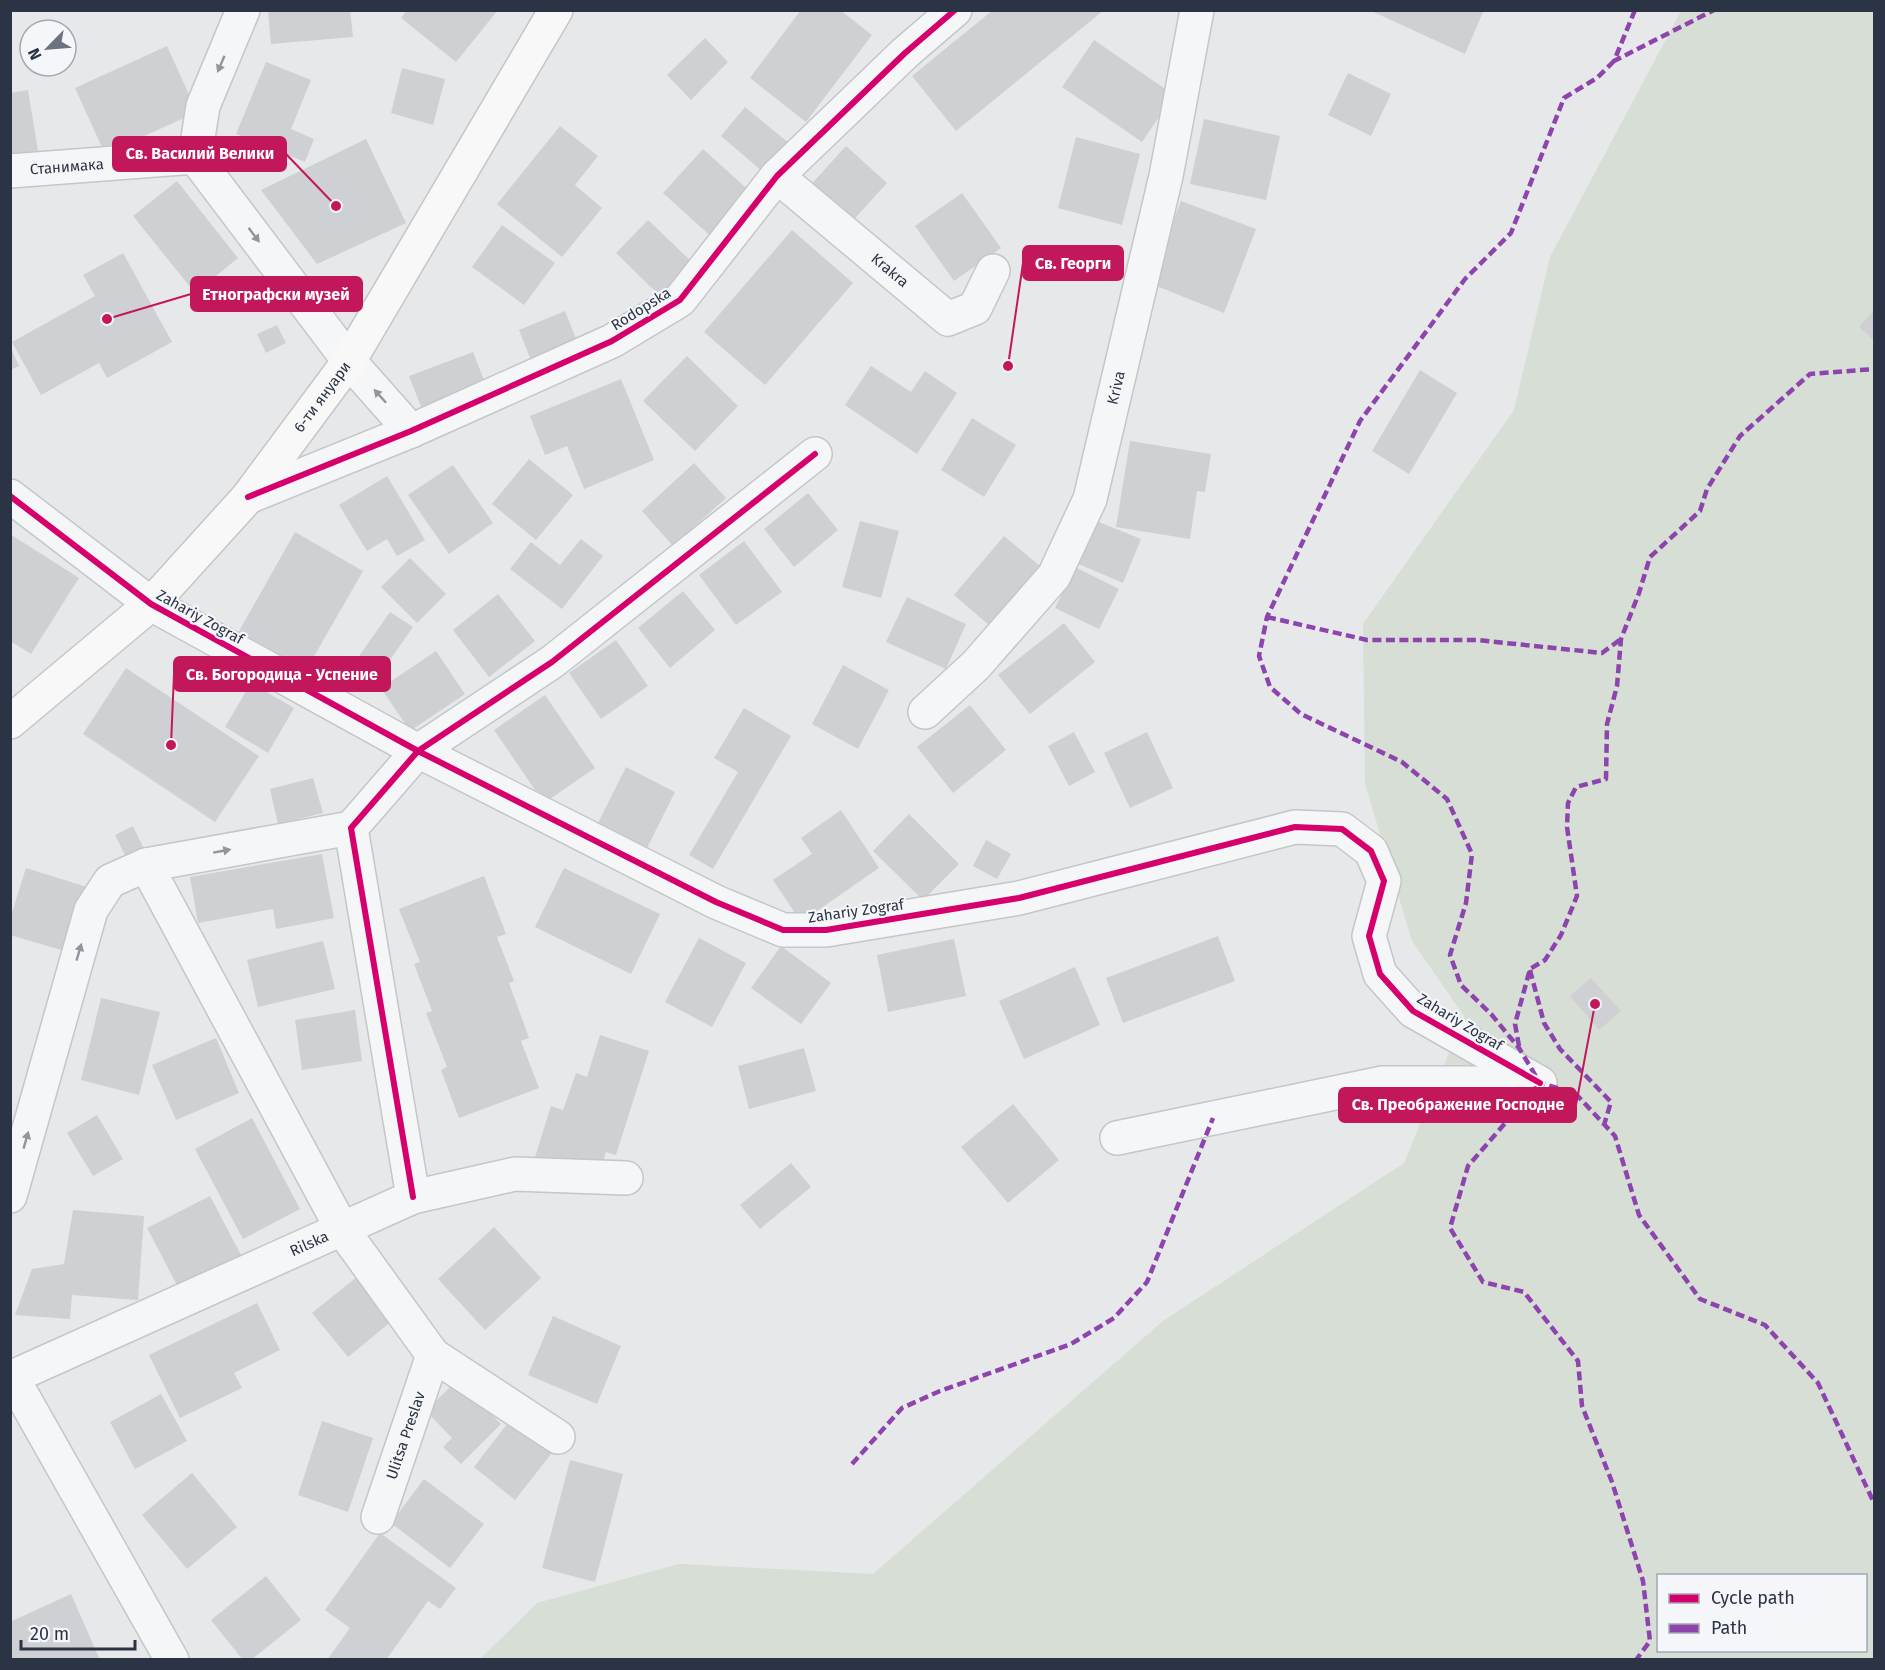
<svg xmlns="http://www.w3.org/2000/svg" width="1885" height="1670" font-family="'Fira Sans',sans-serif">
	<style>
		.green { fill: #d6ded6; fill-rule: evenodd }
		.building { fill: #ced0d3 }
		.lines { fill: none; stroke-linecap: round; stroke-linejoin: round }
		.minor-casing { stroke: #c4c6c8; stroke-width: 36 }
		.tertiary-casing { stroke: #c4c6c8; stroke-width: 36 }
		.secondary-casing { stroke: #c4c6c8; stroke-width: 36 }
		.minor { stroke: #f5f6f7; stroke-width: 33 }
		.tertiary { stroke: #f5f6f7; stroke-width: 33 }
		.secondary { stroke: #f8f8f8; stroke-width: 33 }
		.quiet { stroke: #8e44ad; stroke-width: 4.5; stroke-dasharray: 9 4.5; stroke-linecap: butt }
		.cycleway-casing { stroke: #f4f6f9; stroke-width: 10 }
		.cycleway { stroke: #d6006c; stroke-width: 6 }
		.oneway { fill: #90959e }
		.labels { text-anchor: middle; stroke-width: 4.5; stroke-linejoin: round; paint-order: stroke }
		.street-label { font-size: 15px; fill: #2b3445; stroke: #f4f6f9 }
		.leader { fill: none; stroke: #c2185b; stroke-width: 2 }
		.callout-dot { fill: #c2185b; stroke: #f4f6f9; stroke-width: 2 }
		.callout { fill: #c2185b; stroke: #c2185b; stroke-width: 2 }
		.callout-label { font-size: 16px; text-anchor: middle; font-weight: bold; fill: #fff }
	</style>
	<rect width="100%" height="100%" fill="#e6e8ea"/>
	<path class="green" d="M1681,11H1874V1659L479,1660L537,1603L679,1564L873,1574L1163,1321L1404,1163L1464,1016L1412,941L1365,784L1363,624L1514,410L1550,257ZM1658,1576H1866V1650H1658Z"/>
	<path class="building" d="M268,10H350L353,37L271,44Z
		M407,10H498L456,62L401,18Z
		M801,10H840L872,35L806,122L750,78Z
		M993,10H1104L956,131L912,76Z
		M1369,10H1484L1465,54Z
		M705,38L728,62L691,100L667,75Z
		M1094,40L1174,95L1142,142L1062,87Z
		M167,46L197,112L105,154L75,88Z
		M266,62L311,80L291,129L314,139L305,162L236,134Z
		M402,68L445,79L433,125L391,113Z
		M1348,73L1391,94L1371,136L1328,115Z
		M28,90L39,157L10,163V93Z
		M745,107L795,148L770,178L721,136Z
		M1204,119L1280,136L1266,200L1190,184Z
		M560,126L598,156L575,185L602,208L562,257L497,204Z
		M1076,137L1140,154L1122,225L1058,208Z
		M366,139L406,223L317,264L261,190Z
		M846,146L887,183L847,227L806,190Z
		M703,149L755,196L715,240L663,193Z
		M177,181L238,258L195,293L133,216Z
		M962,193L1001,248L954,281L915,226Z
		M1181,201L1256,229L1224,313L1149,283Z
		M648,220L693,263L661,297L616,253Z
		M502,225L555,263L524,305L472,267Z
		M792,230L853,283L765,385L704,332Z
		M123,253L172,342L107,378L99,363L41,395L12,342L95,296L83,275Z
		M1874,310V340L1859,327Z
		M565,311L580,349L534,368L519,330Z
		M277,325L286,343L266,353L257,334Z
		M10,346L19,366L10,370Z
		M473,352L486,385L422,409L409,376Z
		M687,356L738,406L695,451L643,401Z
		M871,366L911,392L925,371L957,393L917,454L845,405Z
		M1420,370L1457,393L1409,474L1372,451Z
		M621,379L654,460L584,489L567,446L545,455L530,416Z
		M972,418L1016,445L984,497L941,470Z
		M1130,441L1211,454L1205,492L1197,491L1190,539L1116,527Z
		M529,459L573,495L536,540L492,504Z
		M694,463L726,498L673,546L642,511Z
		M453,465L493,523L449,554L408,495Z
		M387,476L425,540L397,556L387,539L367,551L339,505Z
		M808,493L838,530L794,567L764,529Z
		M1094,520L1141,539L1123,583L1076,563Z
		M860,521L899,531L881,598L842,587Z
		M295,532L363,571L305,672L238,633Z
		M10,534L79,578L31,654L10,641Z
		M1004,536L1040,566L990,626L954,595Z
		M581,539L603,556L562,609L510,569L531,542L560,565Z
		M744,541L782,592L736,625L699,575Z
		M410,558L446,594L417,623L381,587Z
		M1075,567L1119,589L1099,629L1055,608Z
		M683,591L715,630L670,668L638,628Z
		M498,594L535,641L489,677L453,630Z
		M907,597L966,624L946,669L886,642Z
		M390,612L413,627L380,674L357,659Z
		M1064,623L1095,662L1030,714L998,675Z
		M616,640L648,686L601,719L569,673Z
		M436,651L465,694L410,731L381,688Z
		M843,665L889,690L858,749L812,724Z
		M126,668L259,756L215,822L83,734Z
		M251,683L294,708L268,753L225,727Z
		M545,695L595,768L544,803L494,730Z
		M970,705L1006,750L953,793L917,747Z
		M744,708L791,736L713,869L689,855L738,772L714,758Z
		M1074,732L1095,772L1069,786L1048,746Z
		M1147,732L1173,788L1130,808L1104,753Z
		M626,767L675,792L647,848L598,823Z
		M313,778L323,813L278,824L270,789Z
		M841,810L879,868L801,922L773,880L812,854L801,838Z
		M909,814L959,864L923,900L873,851Z
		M133,826L143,847L125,855L115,835Z
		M986,840L1011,854L997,879L973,866Z
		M322,854L334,918L276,929L273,909L198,923L190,877Z
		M26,868L87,887L68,952L10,935V919Z
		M564,868L660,914L631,974L535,927Z
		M484,876L506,934L497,937L514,981L509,983L529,1038L521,1041L539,1088L459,1118L441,1070L447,1067L426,1013L432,1011L414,964L420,962L399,909Z
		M1218,936L1235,981L1123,1023L1106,978Z
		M699,938L746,963L712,1027L665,1002Z
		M954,939L966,996L888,1012L877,955Z
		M323,941L335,989L258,1007L247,960Z
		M781,946L831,983L801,1024L751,988Z
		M1075,967L1100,1025L1024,1059L999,1001Z
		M1591,978L1621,1011L1599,1030L1570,996Z
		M101,998L160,1012L139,1095L81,1080Z
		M355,1010L362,1061L302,1070L295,1020Z
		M600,1035L649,1051L616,1155L606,1152L600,1170H575L535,1157L551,1106L563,1110L576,1073L587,1077Z
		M216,1038L239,1093L176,1120L152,1065Z
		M804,1048L816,1091L749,1109L738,1066Z
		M1013,1104L1059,1160L1008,1203L961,1147Z
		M97,1115L123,1159L93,1176L67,1133Z
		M252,1118L300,1209L243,1239L195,1149Z
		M791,1163L811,1187L760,1229L740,1205Z
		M210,1196L241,1255L178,1287L147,1228Z
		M73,1210L144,1216L138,1300L72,1295L70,1319L15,1315L32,1269L64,1264Z
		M494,1227L541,1278L485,1330L438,1279Z
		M363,1272L398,1316L348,1357L312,1313Z
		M257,1303L280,1350L234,1373L242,1388L180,1418L149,1355Z
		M553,1316L621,1346L597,1404L528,1375Z
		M457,1380L501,1424L461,1464L443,1447L452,1438L426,1411Z
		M161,1394L187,1441L135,1469L110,1422Z
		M513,1416L555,1449L515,1500L474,1467Z
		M322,1421L373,1438L348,1512L298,1495Z
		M570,1460L623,1474L595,1582L542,1568Z
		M192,1473L237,1527L187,1569L142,1515Z
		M424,1479L484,1524L450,1568L391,1523Z
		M380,1533L456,1588L440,1609L428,1601L386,1660H327L350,1628L325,1610Z
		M266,1576L301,1620L251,1660H243L211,1620Z
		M71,1594L100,1660H10V1622Z"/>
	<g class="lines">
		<defs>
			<g id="minor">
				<path id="s1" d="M10,171L195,157"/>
				<path id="s2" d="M777,176L948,319L975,308L993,271"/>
				<path d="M349,361L411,431"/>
				<path d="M10,496L151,604L418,751L716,902L783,930H826L1019,898L1295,827L1342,829L1371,851L1384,881L1369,936L1380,974L1413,1011L1540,1083"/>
				<path d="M248,497L411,431L612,341L680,300L777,176L905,53L955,10"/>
				<path id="s3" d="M925,712L976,665L1054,576L1090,499L1166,176L1197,10"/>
				<path d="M146,865L342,1229L433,1355L558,1437"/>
				<path d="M1117,1138L1383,1083H1538"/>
				<path d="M10,1196L91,910L110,881L146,865L351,828"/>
				<path d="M413,1197L351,828L418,751L552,662L815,454"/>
				<path d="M12,1377L172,1660"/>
				<path id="s4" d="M10,1378L413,1197L515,1174L626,1178"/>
				<path id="s5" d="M378,1517L433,1355"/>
			</g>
			<path id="tertiary" d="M243,10L203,106L195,157L349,361"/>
			<g id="secondary">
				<path id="s6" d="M10,722L151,604L248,497L349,361L556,10"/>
			</g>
		</defs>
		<use href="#minor" class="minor-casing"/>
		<use href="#tertiary" class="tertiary-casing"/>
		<use href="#secondary" class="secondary-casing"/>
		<use href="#minor" class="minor"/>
		<use href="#tertiary" class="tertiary"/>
		<use href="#secondary" class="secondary"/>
		<path class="quiet" d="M1635,10L1614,61L1714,10
			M1614,61L1597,78L1564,98L1511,233L1465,279L1360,421L1267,617L1259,656L1270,687L1301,714L1402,762L1447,799L1472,854L1466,903L1450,955L1461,985L1491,1014L1519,1048L1540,1083L1575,1093L1615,1136L1639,1215L1700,1299L1765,1325L1818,1383L1874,1503
			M1267,617L1367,640H1477L1602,653L1621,639
			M1530,970L1544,1023L1560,1049L1611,1102L1604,1125
			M1519,1046L1515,1024L1530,969L1545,960L1561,935L1577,896L1567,827L1568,803L1576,787L1606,779L1607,724L1617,686L1621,639L1639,593L1650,557L1700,511L1707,489L1740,436L1810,374L1874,369
			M1540,1083L1468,1166L1450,1228L1483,1282L1524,1292L1578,1361L1582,1406L1612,1482L1643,1581L1650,1641L1636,1660
			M852,1464L902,1408L940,1391L1071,1344L1114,1318L1147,1282L1213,1118"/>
		<defs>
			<path id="cycleway" d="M10,496L151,604L418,751L716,902L783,930H826L1019,898L1295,827L1342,829L1371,851L1384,881L1369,936L1380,974L1413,1011L1540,1083
				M248,497L411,431L612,341L680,300L777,176L905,53L955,10
				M413,1197L351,828L418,751L552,662L815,454"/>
		</defs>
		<use href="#cycleway" class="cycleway-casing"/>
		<use href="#cycleway" class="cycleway"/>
	</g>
	<defs><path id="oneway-solid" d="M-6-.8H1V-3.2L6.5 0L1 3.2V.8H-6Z" transform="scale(1.5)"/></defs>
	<g class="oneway">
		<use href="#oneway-solid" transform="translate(221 64) rotate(113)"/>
		<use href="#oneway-solid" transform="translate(254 235) rotate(53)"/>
		<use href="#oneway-solid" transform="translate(380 396) rotate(-132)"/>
		<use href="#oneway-solid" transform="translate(222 851) rotate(-10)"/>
		<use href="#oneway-solid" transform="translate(79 952) rotate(-74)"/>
		<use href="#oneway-solid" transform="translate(26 1140) rotate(-74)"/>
	</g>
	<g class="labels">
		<g class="street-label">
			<text dy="5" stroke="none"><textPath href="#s1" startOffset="57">Станимака</textPath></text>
			<text dy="5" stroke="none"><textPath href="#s2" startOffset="147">Krakra</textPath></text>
			<text transform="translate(641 309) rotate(-32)" y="5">Rodopska</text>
			<text dy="5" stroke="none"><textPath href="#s3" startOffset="387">Kriva</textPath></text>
			<text dy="5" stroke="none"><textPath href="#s6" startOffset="453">6-ти януари</textPath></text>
			<text transform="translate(200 617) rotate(29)" y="5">Zahariy Zograf</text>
			<text transform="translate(856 911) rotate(-8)" y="5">Zahariy Zograf</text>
			<text transform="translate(1460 1022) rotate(31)" y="5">Zahariy Zograf</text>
			<text dy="5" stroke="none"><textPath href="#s4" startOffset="328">Rilska</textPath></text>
			<text dy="5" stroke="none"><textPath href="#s5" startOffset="86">Ulitsa Preslav</textPath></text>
		</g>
	</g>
	<path class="leader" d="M336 206L286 154M1008 366L1023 263M107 319L191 294M171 745L174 674M1595 1004L1576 1105"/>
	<g class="callout-dot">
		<circle cx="336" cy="206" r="6"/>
		<circle cx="1008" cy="366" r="6"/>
		<circle cx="107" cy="319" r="6"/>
		<circle cx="171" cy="745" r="6"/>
		<circle cx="1595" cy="1004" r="6"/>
	</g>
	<g class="callout">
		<rect x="113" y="137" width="173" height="34" rx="6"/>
		<rect x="1023" y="246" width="100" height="34" rx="6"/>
		<rect x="191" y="277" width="171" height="34" rx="6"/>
		<rect x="174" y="657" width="216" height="34" rx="6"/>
		<rect x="1339" y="1088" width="237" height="34" rx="6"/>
	</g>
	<g class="callout-label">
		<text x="200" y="159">Св. Василий Велики</text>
		<text x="1073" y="269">Св. Георги</text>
		<text x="276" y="300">Етнографски музей</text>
		<text x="282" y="680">Св. Богородица - Успение</text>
		<text x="1458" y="1110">Св. Преображение Господне</text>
	</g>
	<rect width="1885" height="1670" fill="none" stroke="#2b3445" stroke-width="24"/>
	<rect x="1657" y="1574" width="210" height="78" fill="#f4f6f9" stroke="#a4a8b1" stroke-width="1.5"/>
	<rect x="1669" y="1594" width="30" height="9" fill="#d6006c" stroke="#a4a8b1" stroke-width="1.5"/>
	<text x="1711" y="1604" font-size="18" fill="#2b3445">Cycle path</text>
	<rect x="1669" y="1624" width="30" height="9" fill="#8e44ad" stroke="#a4a8b1" stroke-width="1.5"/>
	<text x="1711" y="1634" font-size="18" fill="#2b3445">Path</text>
	<g transform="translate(48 48) rotate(245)"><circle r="28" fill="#f4f6f9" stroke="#a4a8b1" stroke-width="1.5"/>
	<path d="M0-4.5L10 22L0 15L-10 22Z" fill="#6c737f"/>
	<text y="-9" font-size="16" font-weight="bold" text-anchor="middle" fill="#2b3445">N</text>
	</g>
	<path d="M21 1640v9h114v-9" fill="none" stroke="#2b3445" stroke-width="3"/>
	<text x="30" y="1640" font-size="18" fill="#2b3445" stroke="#f4f6f9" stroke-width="4.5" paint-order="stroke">20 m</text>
</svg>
